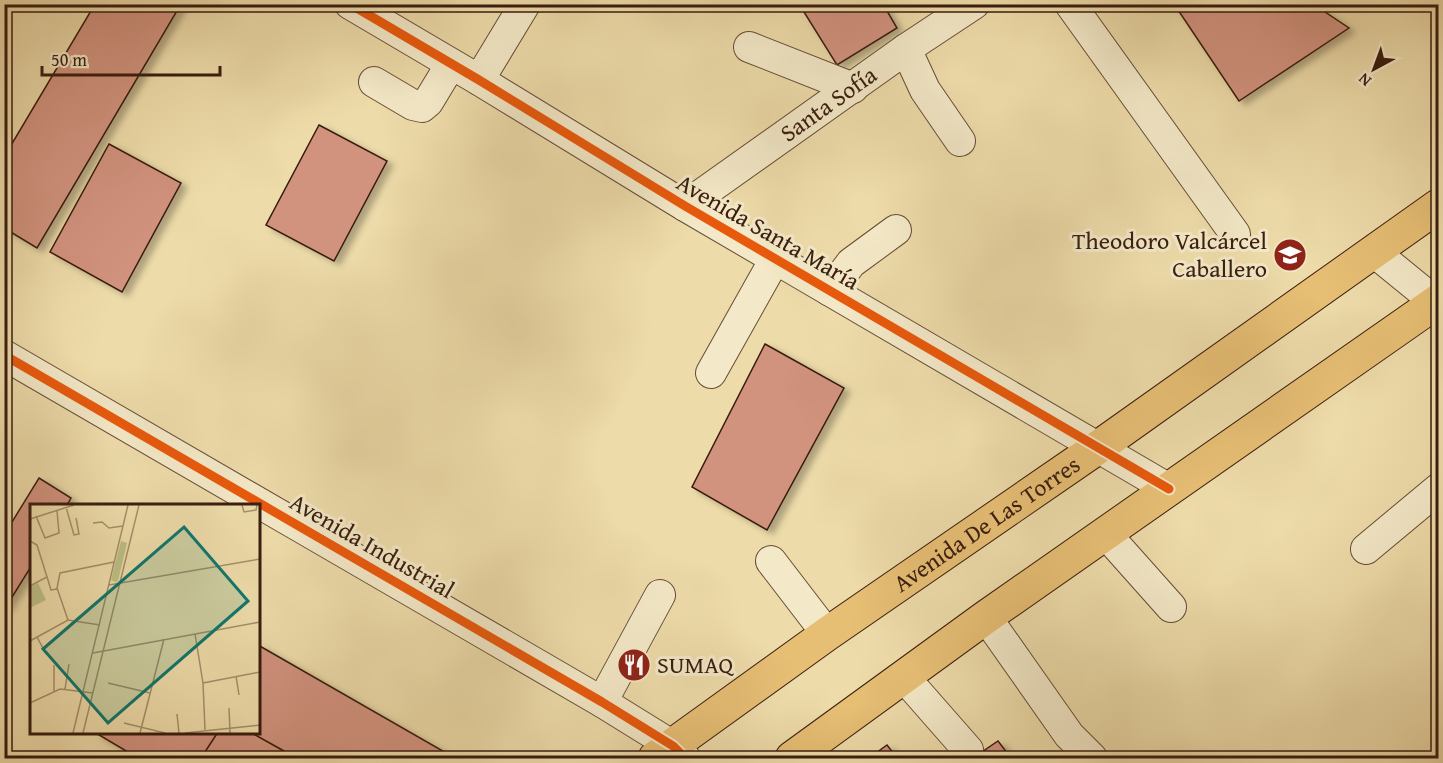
<svg xmlns="http://www.w3.org/2000/svg" width="1443" height="763" font-family="'Gentium Book Plus',serif">
	<style>
		.building { fill: #d1927e; stroke: #391d0f; stroke-width: 1.5; filter: url(#shadow) }
		.lines { fill: none; stroke-linecap: round; stroke-linejoin: round }
		.minor-casing { stroke: #664c36; stroke-width: 32 }
		.major-casing { stroke: #391d0f; stroke-width: 35 }
		.minor { stroke: #f3e8c7; stroke-width: 30 }
		.major { stroke: #e6be74; stroke-width: 33 }
		.cycleway-casing { stroke: #f3e8c7; stroke-width: 13 }
		.cycleway { stroke: #e8590c; stroke-width: 9 }
		.labels { text-anchor: middle; stroke-width: 6; stroke-linejoin: round; paint-order: stroke }
		.street-label { font-size: 24px; fill: #391d0f; stroke: #f3e8c7 }
		.poi-label { font-size: 24px; fill: #391d0f; stroke: #f3e8c7; text-anchor: end }
		.inset-road { fill: none; stroke: #a58f6b; stroke-width: 1.5 }
		.view { fill: #0f766e; fill-opacity: 0.15; stroke: #0f766e; stroke-width: 3 }
		.inset-edge { fill: none; stroke: #391d0f; stroke-width: 3 }
	</style>
	<defs>
		<filter id="shadow"><feDropShadow dx="6" dy="4" stdDeviation="3" flood-color="#0004"/></filter>
	</defs>
	<rect width="100%" height="100%" fill="#eddba9"/>
	<filter id="stains"><feTurbulence type="fractalNoise" baseFrequency=".00333" numOctaves="4"/><feColorMatrix values="0 0 0 0 .2 0 0 0 0 .09 0 0 0 0 .02 0 0 0 .5 -.17"/></filter>
	<radialGradient id="worn" r=".72"><stop offset=".6" stop-color="#630" stop-opacity="0"/><stop offset="1" stop-color="#630" stop-opacity=".3"/></radialGradient>
	<path class="building" d="M95,4H181L37,248L4,228V157Z
		M799,4H883L897,28L837,65Z
		M1174,4H1313L1349,28L1239,101Z
		M319,125L387,161L334,261L266,225Z
		M109,144L181,183L122,292L50,252Z
		M765,344L844,388L767,530L692,487Z
		M39,478L71,498L67,505H32V565L4,610V535Z
		M258,645L455,758H296L250,732H258Z
		M94,732H218L201,758H138Z
		M218,732H250L286,752L281,758H201Z
		M998,741L1011,758H973Z
		M887,745L897,758H869Z"/>
	<g class="lines">
		<defs>
			<g id="minor">
				<path d="M350,4L479,80L685,206L1169,489"/>
				<path d="M1070,4L1235,234"/>
				<path d="M749,47L853,88"/>
				<path d="M906,49L925,90L960,141"/>
				<path d="M479,80L525,4"/>
				<path d="M374,82L413,105L422,107L428,102L451,64"/>
				<path id="s1" d="M685,206L906,49L974,4"/>
				<path d="M1373,251L1438,304"/>
				<path d="M830,291L851,263L896,230"/>
				<path d="M4,355L602,702L673,746L685,758"/>
				<path d="M711,373L775,259"/>
				<path d="M1106,534L1171,607"/>
				<path d="M1366,549L1438,489"/>
				<path d="M771,561L827,634"/>
				<path d="M986,617L1069,735L1092,758"/>
				<path d="M904,677L968,750"/>
				<path d="M602,702L660,595"/>
			</g>
			<g id="major">
				<path id="s2" d="M655,758L827,634L1100,446L1438,206"/>
				<path d="M792,758L986,617L1438,301"/>
			</g>
		</defs>
		<use href="#minor" class="minor-casing"/>
		<use href="#major" class="major-casing"/>
		<use href="#minor" class="minor"/>
		<use href="#major" class="major"/>
		<defs>
			<path id="cycleway" d="M350,4L479,80L685,206L1169,489
				M4,355L602,702L673,746L685,758"/>
		</defs>
		<use href="#cycleway" class="cycleway-casing"/>
		<use href="#cycleway" class="cycleway"/>
	</g>
	<defs>
		<symbol id="school-disc" viewBox="-11 -11 22 22"><circle r="9.5" fill="#8f2418" stroke="#f3e8c7"/><path d="M0-5L7-2L0 1L-7-2ZM-4 1L0 2.5L4 1V4Q0 6-4 4Z" fill="#fff"/></symbol>
		<symbol id="restaurant-disc" viewBox="-11 -11 22 22"><circle r="9.5" fill="#8f2418" stroke="#f3e8c7"/><path d="M-5-6h1v4h1v-4h1v4h1v-4h1v5L-1.5 .5V6h-2V.5L-5-1ZM5-6V6H3V1.5H1.5Q1.5-4 5-6Z" fill="#fff"/></symbol>
	</defs>
	<g fill-rule="evenodd">
		<use href="#school-disc" x="1271" y="236" width="38" height="38"/>
		<use href="#restaurant-disc" x="615" y="646" width="38" height="38"/>
	</g>
	<g class="labels">
		<g class="street-label">
			<text dy="8" stroke="none"><textPath href="#s1" startOffset="176">Santa Sofía</textPath></text>
			<text transform="translate(768 232) rotate(30)" y="8">Avenida Santa María</text>
			<text dy="8" stroke="none"><textPath href="#s2" startOffset="406">Avenida De Las Torres</textPath></text>
			<text transform="translate(372 546) rotate(30)" y="8">Avenida Industrial</text>
		</g>
		<g class="poi-label">
			<text x="1267" y="249">Theodoro Valcárcel<tspan x="1267" dy="28">Caballero</tspan></text>
			<text x="657" y="673" text-anchor="start">SUMAQ</text>
		</g>
	</g>
	<g transform="translate(30 504)">
		<rect width="230" height="230" fill="#eddba9"/>
		<path d="M91,37L97,39L88,77L85,78L81,76Z" fill="#bcbf85"/>
		<path d="M8,79L16,96L0,104V83Z" fill="#bcbf85"/>
		<path class="inset-road" d="M212,1L214,8L226,6L227,1M36,3L44,31L49,30L46,14M6,12L15,34L29,29L27,7M0,15L44,1M63,19L72,18L79,24L93,22M0,37L7,41L17,73L0,82M17,73L21,86L27,85M79,81L230,55M38,116L27,84L30,69L84,58M165,130L173,179L175,226M7,133L16,150M0,137L38,116L70,121M63,149L230,118M24,161V187M206,172L209,191M78,179L120,189M173,179L230,168M35,185L39,160M0,199L30,185L63,189M199,204L200,229M147,210L149,229M94,219L135,229M43,229L98,1M53,229L109,1M110,229L134,135M155,229L230,221"/>
		<path class="view" d="M154,23L218,97L78,219L13,145Z"/>
		<rect width="230" height="230" class="inset-edge"/>
	</g>
	<rect width="1443" height="763" fill="none" stroke="#eddba9" stroke-width="24"/>
	<rect x="6" y="6" width="1431" height="751" fill="none" stroke="#391d0f" stroke-width="3"/>
	<rect x="12" y="12" width="1419" height="739" fill="none" stroke="#391d0f" stroke-width="1.5"/>
	<g transform="translate(1374 69) rotate(221)" stroke="#f3e8c7" stroke-width="4.5" paint-order="stroke">
	<path d="M0-4.5L10 22L0 15L-10 22Z" fill="#391d0f"/>
	<text y="-9" font-size="16" font-weight="bold" text-anchor="middle" fill="#391d0f">N</text>
	</g>
	<path d="M42 66v9h178v-9" fill="none" stroke="#391d0f" stroke-width="3"/>
	<text x="51" y="66" font-size="18" fill="#391d0f" stroke="#f3e8c7" stroke-width="4.5" paint-order="stroke">50 m</text>
	<rect width="100%" height="100%" filter="url(#stains)"/>
	<rect width="100%" height="100%" fill="url(#worn)"/>
</svg>
